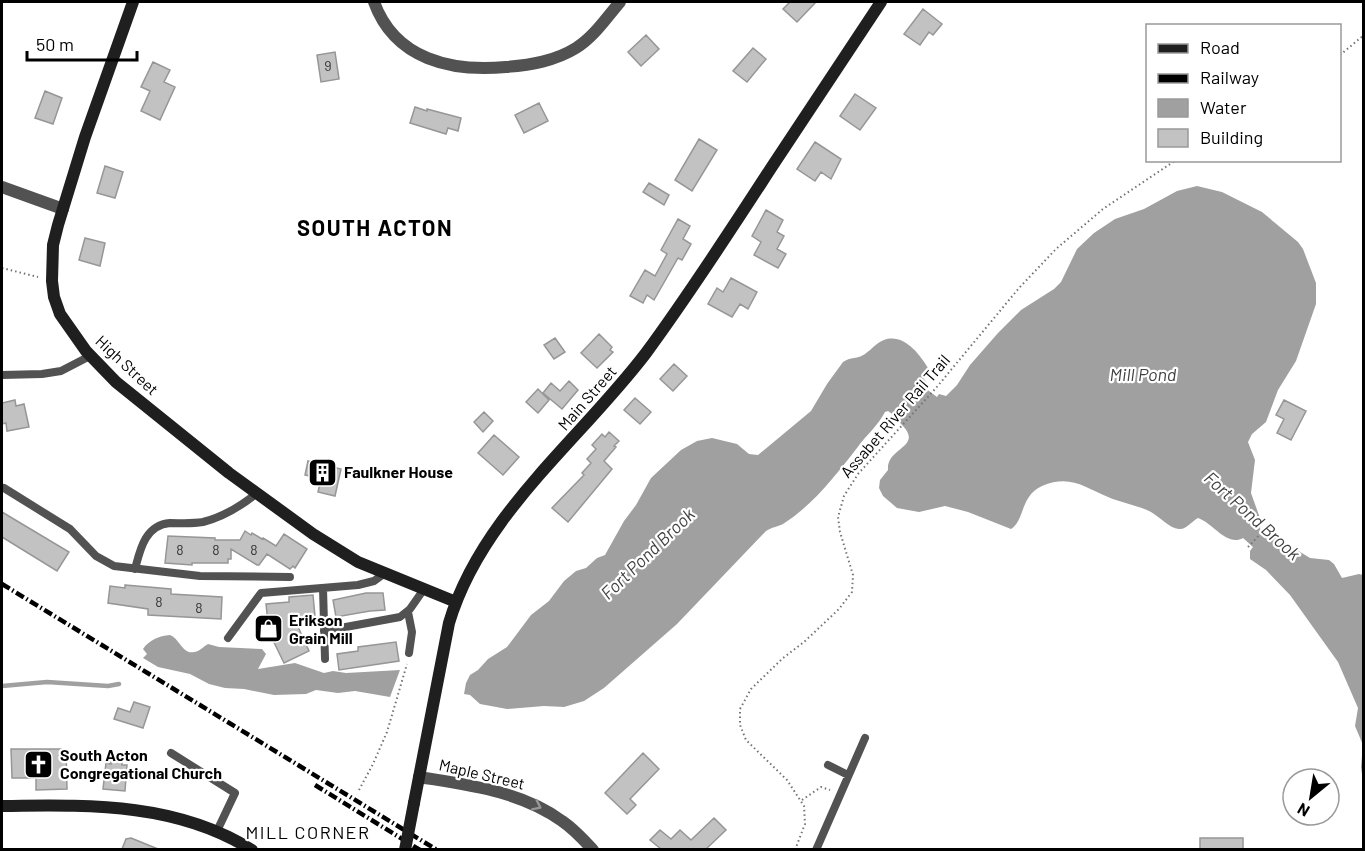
<svg xmlns="http://www.w3.org/2000/svg" width="1365" height="851" font-family="Barlow,sans-serif">
	<style>
		.water { fill: #a0a0a0 }
		.lines { fill: none; stroke-linecap: round; stroke-linejoin: round }
		.stream { stroke: #a0a0a0; stroke-width: 4.5 }
		.building { fill: #c2c2c2; stroke: #969696; stroke-width: 1.5 }
		.path { stroke: #747474; stroke-width: 2; stroke-dasharray: 1.5 3; stroke-linecap: butt }
		.lane { stroke: #525252; stroke-width: 8 }
		.street { stroke: #525252; stroke-width: 12 }
		.secondary { stroke: #1f1f1f; stroke-width: 12 }
		.rail { stroke: #000; stroke-width: 4.5; stroke-dasharray: 9 3 1.5 3; stroke-linecap: butt }
		.secondary-bridge { stroke: #1f1f1f; stroke-width: 12 }
		.oneway { stroke: #979797 }
		.labels { text-anchor: middle; stroke-width: 4.5; stroke-linejoin: round; paint-order: stroke }
		.number-label { font-size: 14px; fill: #303030 }
		.street-label { font-size: 16px; fill: #000; stroke: #fff }
		.poi-label { font-size: 16px; font-weight: bold; fill: #000; stroke: #fff; text-anchor: start }
		.water-label { font-size: 18px; font-style: italic; fill: #414141; stroke: #fff }
		.neighbourhood-label { font-size: 18px; letter-spacing: 1.5px; fill: #000; stroke: #fff }
		.district-label { font-size: 22px; font-weight: bold; letter-spacing: 1.5px; fill: #000; stroke: #fff }
	</style>
	<rect width="100%" height="100%" fill="#fff"/>
	<path class="water" d="M1197,186L1222,192L1262,212L1298,242L1303,249L1316,283V304L1296,361L1278,390L1266,422L1252,434L1248,442L1255,460L1251,493L1261,521L1260,529L1263,534L1276,532L1284,542L1310,558L1329,560L1334,564L1342,578L1359,574L1363,575V781L1361,767L1363,745L1355,726L1358,708L1338,662L1290,595L1266,570L1250,559V551L1253,547L1243,538C1227,547 1213,523 1198,518C1192,521 1186,530 1179,529C1169,528 1160,517 1151,512C1137,505 1122,503 1108,497C1084,487 1070,474 1042,486C1020,496 1025,520 1011,529L968,512L945,506L919,512L897,508L883,496L879,488L880,480L888,470C886,446 928,448 898,421C894,417 893,414 888,411L885,412C877,427 867,434 857,448C836,475 813,505 783,524C777,527 772,527 766,531L677,624L604,688L584,701L564,707L544,706L507,709L480,704L470,695L464,694L466,683L470,675L478,670L488,659L507,647L531,615L549,601L564,581L576,571L586,568L597,558L605,555L624,521L636,505L651,478L681,450L697,441L712,438L737,444L749,454L758,455L811,411L827,384L843,362C850,357 858,359 865,354C872,349 876,343 884,340C903,333 919,353 928,368L924,379L928,384L925,388L937,397L939,394L946,396L957,385L970,365L998,333L1021,310L1054,289L1061,282L1077,249L1094,233L1115,219L1144,209L1177,191Z
		M170,635C179,638 183,655 194,652C199,652 204,646 208,644L219,647L262,649L266,654L258,669L295,663L324,673L333,671L346,673L400,670L390,697L355,691L338,693L316,690L306,694L274,695L244,689L225,688L209,684L190,674L158,667L143,658L147,654L143,649C149,640 159,636 170,635Z"/>
	<g class="lines">
		<path class="stream" d="M2,686L47,682L108,686L119,684"/>
	</g>
	<path class="building" d="M790,2H816L797,22L783,9Z
		M923,9L942,24L933,35L929,32L920,45L904,34Z
		M646,35L659,49L641,66L628,52Z
		M753,48L766,59L747,82L733,71Z
		M335,52L339,79L321,82L317,55Z
		M153,62L170,70L164,82L175,87L160,120L141,111L150,91L141,87Z
		M45,91L62,98L53,124L35,118Z
		M855,94L876,108L860,130L840,116Z
		M539,103L548,121L524,133L515,115Z
		M415,107L427,111V109L461,118L458,131L448,128L446,134L410,123Z
		M699,139L717,150L692,191L675,180Z
		M815,142L841,159L831,179L821,172L815,181L797,169Z
		M105,166L123,172L115,198L97,193Z
		M649,183L669,195L664,205L643,192Z
		M766,210L783,220L777,232L784,236L777,249L786,254L778,268L754,255L761,242L752,236Z
		M678,219L690,226L683,239L691,244L682,260L678,258L654,300L647,295L643,303L630,296L645,270L655,276L667,254L661,250Z
		M85,238L105,243L100,266L79,260Z
		M731,278L757,292L748,309L740,304L732,317L708,304L717,288L723,292Z
		M599,334L612,347L610,350L613,352L597,368L581,353Z
		M555,338L565,352L554,359L544,345Z
		M674,364L687,376L673,391L660,379Z
		M569,381L578,390L562,409L543,393L551,383L560,391Z
		M538,389L549,400L538,413L526,402Z
		M635,398L651,412L640,424L624,410Z
		M15,400L16,406L24,404L29,427L7,431L6,423L2,424V403Z
		M1284,400L1306,411L1291,440L1277,433L1284,419L1276,415Z
		M484,412L493,421L483,432L474,422Z
		M609,432L619,441L614,446L616,447L604,461L612,469L568,522L552,508L584,475L582,473L591,463L587,459L596,449L592,445L602,434L605,437Z
		M494,435L519,457L503,475L478,453Z
		M308,461L341,469L335,496L318,492L321,479L305,475Z
		M2,512L69,552L57,571L2,537Z
		M245,531L251,535L252,533L262,539L263,538L276,546L284,534L307,549L295,568L293,566L290,569L267,554L259,565H257L231,549V559H228V563H192V565L165,563L168,536L215,538V540H240Z
		M125,585L171,589V594L222,597L221,619L148,615V609L108,603L110,586L125,588Z
		M366,593H383L385,610L370,611L336,617L333,600Z
		M313,595L315,616L294,618L309,651L284,663L269,632L266,604L289,602V597Z
		M396,642L399,661L339,670L337,654L358,651V647Z
		M134,702L150,707L143,728L114,719L118,708L130,712Z
		M11,749H66L67,789L36,790V778H12Z
		M643,753L659,769L630,799L636,805L627,814L605,793Z
		M111,758L122,759V765H127L125,791L103,789L106,763L111,764Z
		M714,818L726,830L706,849H661L650,840L660,830L671,839L680,830L691,840Z
		M131,838L158,849H122L126,839Z
		M1200,838H1243V849H1200Z"/>
	<g class="lines">
		<path class="path" d="M1340,55L1364,35
			M2,268L38,277
			M1248,547L1265,529
			M359,790L373,764L387,732L407,664
			M802,800L821,787L830,790
			M795,850L805,824L804,806L787,780L746,740L740,725V709L751,689L783,658L804,642L839,609L852,592L853,575L840,532L838,517L844,496L858,474L936,388L1019,288L1056,249L1103,209L1176,160"/>
		<path class="lane" d="M2,375L42,374L61,371L90,356
			M4,488L70,529L96,556L114,566L200,576L290,577
			M135,569C140,550 145,525 170,523C181,523 191,524 203,522C223,517 241,506 257,493
			M323,588L325,659
			M408,612L412,632L409,653
			M324,631L400,617L410,609L424,589
			M228,638L261,593L358,585L374,581L385,573
			M171,753L235,793L217,831
			M828,765L848,775
			M816,850L865,738"/>
		<path class="street" d="M374,2C395,60 452,72 506,67C531,65 555,61 576,48C594,37 607,17 620,2
			M2,187L63,209
			M419,777C468,785 521,791 562,821C574,829 583,839 593,850"/>
		<path class="secondary" d="M133,2L85,137L58,225L53,245L52,281L54,297L60,314L86,351L116,382L229,473L313,534L358,562L456,602
			M414,803L449,623C481,515 580,440 646,353C691,292 732,228 773,165C809,110 845,56 881,2
			M2,806C88,805 176,802 252,850"/>
		<path class="rail" d="M2,584L437,850
			M315,785L420,850"/>
		<path class="secondary-bridge" d="M405,850L414,803"/>
	</g>
	<defs><path id="oneway-chevron" d="M-2-3.5L2.5 0L-2 3.5" fill="none" stroke-width="1.6" stroke-linecap="round" stroke-linejoin="round" transform="scale(1.5)"/></defs>
	<use class="oneway" href="#oneway-chevron" transform="translate(537 806) rotate(26)"/>
	<defs>
		<symbol id="building-square" viewBox="-11 -11 22 22"><rect x="-9" y="-9" width="18" height="18" rx="4" fill="#000" stroke="#fff"/><path d="M-4-6H4V6H1V3H-1V6H-4ZM-2.5-4.3h1.7v1.8h-1.7ZM.8-4.3h1.7v1.8H.8ZM-2.5-1h1.7V.8h-1.7ZM.8-1h1.7V.8H.8Z" fill="#fff"/></symbol>
		<symbol id="shop-square" viewBox="-11 -11 22 22"><rect x="-9" y="-9" width="18" height="18" rx="4" fill="#000" stroke="#fff"/><path d="M-5-2.5h2.3a2.7 3.5 0 0 1 5.4 0H5L5.5 6h-11ZM-1.5-2.5h3a1.5 2.3 0 0 0-3 0Z" fill="#fff"/></symbol>
		<symbol id="church-square" viewBox="-11 -11 22 22"><rect x="-9" y="-9" width="18" height="18" rx="4" fill="#000" stroke="#fff"/><path d="M-1.2-6h2.4v3.5h3.3v2.4h-3.3V6h-2.4V-.1h-3.3v-2.4h3.3Z" fill="#fff"/></symbol>
	</defs>
	<g fill-rule="evenodd">
		<use href="#building-square" x="306" y="456" width="33" height="33"/>
		<use href="#shop-square" x="252" y="612" width="33" height="33"/>
		<use href="#church-square" x="22" y="748" width="33" height="33"/>
	</g>
	<g class="labels">
		<g class="number-label">
			<text x="328" y="71">9</text>
			<text x="180" y="555">8</text>
			<text x="216" y="555">8</text>
			<text x="254" y="555">8</text>
			<text x="159" y="607">8</text>
			<text x="199" y="613">8</text>
		</g>
		<g class="street-label">
			<text transform="translate(127 365) rotate(43)" y="6">High Street</text>
			<text transform="translate(587 398) rotate(-49)" y="6">Main Street</text>
			<text transform="translate(895 416) rotate(-49)" y="6">Assabet River Rail Trail</text>
			<text transform="translate(482 774) rotate(13)" y="6">Maple Street</text>
		</g>
		<g class="poi-label">
			<text x="344" y="478">Faulkner House</text>
			<text x="289" y="626">Erikson<tspan x="289" dy="18">Grain Mill</tspan></text>
			<text x="60" y="761">South Acton<tspan x="60" dy="18">Congregational Church</tspan></text>
		</g>
		<g class="water-label">
			<text x="1143" y="381">Mill Pond</text>
			<text transform="translate(1252 516) rotate(42)" y="6">Fort Pond Brook</text>
			<text transform="translate(648 554) rotate(-44)" y="6">Fort Pond Brook</text>
		</g>
		<g class="neighbourhood-label">
			<text x="308" y="839">MILL CORNER</text>
		</g>
		<g class="district-label">
			<text x="375" y="236">SOUTH ACTON</text>
		</g>
	</g>
	<rect width="1365" height="851" fill="none" stroke="#000000" stroke-width="6"/>
	<rect x="1146" y="24" width="195" height="138" fill="#ffffff" stroke="#999999" stroke-width="1.5"/>
	<rect x="1158" y="44" width="30" height="9" fill="#1f1f1f" stroke="#999999" stroke-width="1.5"/>
	<text x="1200" y="54" font-size="18" fill="#000000">Road</text>
	<rect x="1158" y="74" width="30" height="9" fill="#000000" stroke="#999999" stroke-width="1.5"/>
	<text x="1200" y="84" font-size="18" fill="#000000">Railway</text>
	<rect x="1158" y="99" width="30" height="18" fill="#a0a0a0" stroke="#999999" stroke-width="1.5"/>
	<text x="1200" y="114" font-size="18" fill="#000000">Water</text>
	<rect x="1158" y="129" width="30" height="18" fill="#c2c2c2" stroke="#999999" stroke-width="1.5"/>
	<text x="1200" y="144" font-size="18" fill="#000000">Building</text>
	<g transform="translate(1311 797) rotate(210)"><circle r="28" fill="#ffffff" stroke="#999999" stroke-width="1.5"/>
	<path d="M0-4.5L10 22L0 15L-10 22Z" fill="#000000"/>
	<text y="-9" font-size="16" font-weight="bold" text-anchor="middle" fill="#000000">N</text>
	</g>
	<path d="M27 51v9h110v-9" fill="none" stroke="#000000" stroke-width="3"/>
	<text x="36" y="51" font-size="18" fill="#000000" stroke="#ffffff" stroke-width="4.5" paint-order="stroke">50 m</text>
</svg>
